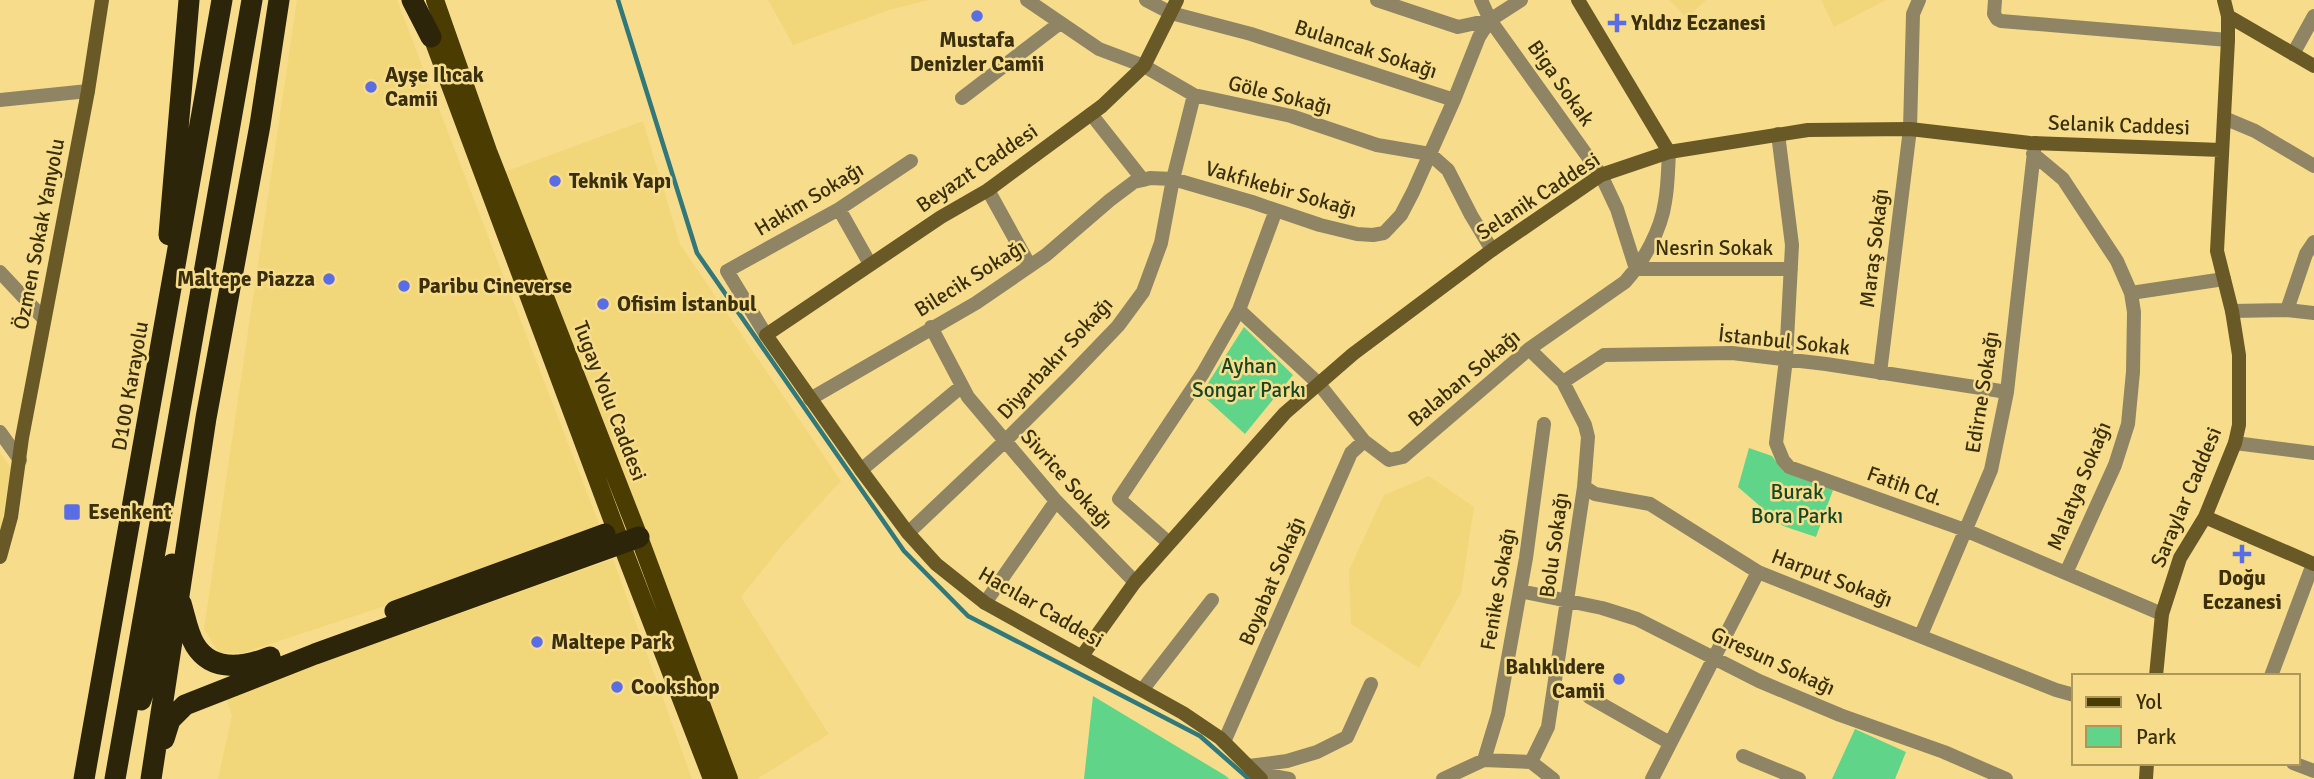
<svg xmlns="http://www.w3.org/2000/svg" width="2314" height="779" font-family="Signika,sans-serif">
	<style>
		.built { fill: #f2d67a }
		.green { fill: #60d488 }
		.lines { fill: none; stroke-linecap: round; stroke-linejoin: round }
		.stream { stroke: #32777a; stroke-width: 4.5 }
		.street { stroke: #8f8564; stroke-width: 14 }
		.secondary { stroke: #695926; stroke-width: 14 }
		.primary { stroke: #4b3c02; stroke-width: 18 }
		.highway { stroke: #2d250a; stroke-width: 21 }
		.poi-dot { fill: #5a6de4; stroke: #f7dd8b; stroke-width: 2.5 }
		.labels { text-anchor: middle; stroke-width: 5; stroke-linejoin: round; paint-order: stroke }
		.poi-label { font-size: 21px; font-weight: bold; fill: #3b300d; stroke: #f7dd8b; text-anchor: start }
		.street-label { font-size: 21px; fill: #3b300d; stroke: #f7dd8b }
		.park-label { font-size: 21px; fill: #144627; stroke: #f7dd8b }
	</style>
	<rect width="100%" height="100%" fill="#f7dd8b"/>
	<path class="built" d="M297,0H397L603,534L243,653H219L204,629Z
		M768,0H929L889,10L793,45Z
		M1669,0H1706L1687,18Z
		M1821,0H1886L1834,27Z
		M643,121L680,244L841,481L785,542L741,597L829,734L757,779H738L644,535L501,173Z
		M0,453L11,468L0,532Z
		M1429,476L1474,507L1461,593L1419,668L1351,624L1349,570L1384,495Z
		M613,559L692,779H218L232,715L225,697Z"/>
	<path class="green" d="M1244,327L1293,375L1245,434L1201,394Z
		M1749,448L1772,456L1783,471L1833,490L1816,537L1783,526L1738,487Z
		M1093,696L1226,776L1229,779H1084Z
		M1855,729L1906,752L1895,779H1832Z"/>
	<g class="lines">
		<path class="stream" d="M618,0L697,253L904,551L968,616L1200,736L1249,779"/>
		<path class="street" d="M1027,0L1099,49L1144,66L1194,95L1291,116L1377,145L1430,154L1448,170L1471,215L1492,250
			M1146,0L1171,13L1251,34L1454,100
			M1377,0L1458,27L1490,20
			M1481,0L1490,20L1601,175L1617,209L1636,269H1791
			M1995,0L1994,14L1997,19L2001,21L2228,40
			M2293,54L2314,16
			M962,98L1060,23
			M0,100L88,91
			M1091,114L1143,180L1150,178L1173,179L1252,202L1320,225L1357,234L1373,235L1384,233L1401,215L1413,192L1454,100L1479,37L1490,20L1521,0
			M2224,118L2255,131L2314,166
			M1778,134L1792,245L1786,359L1776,443L1783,460L1789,467L1965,530L2162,614
			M2033,154L2063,179L2117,261L2131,293L2134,312L2133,372L2128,424L2115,465L2066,573
			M988,190L1030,266
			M839,209L870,264
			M0,272L44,319
			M2131,293L2224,279
			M1239,310L1319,384L1364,441L1389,460L1403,457L1529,349L1625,282C1644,261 1661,230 1665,202C1668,186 1668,169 1669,152
			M2287,310L2306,254L2314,242
			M2232,311L2287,310L2314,313
			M931,327L968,397L1056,501L1135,582
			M766,335L727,271L839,209L911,161
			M1529,349L1563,382L1585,425L1588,437L1584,487L1548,727L1531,762
			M1880,373L1910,129L1913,14L1919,0
			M1563,382L1604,355L1732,353L1826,364L2007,392
			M810,399L976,303L1046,255L1110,200L1134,182L1143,180
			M0,432L20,460
			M2235,443L2314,453
			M861,470L962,386
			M1584,487L1595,494L1650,504L1758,572L2056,690L2074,695
			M908,533L1005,441L1070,376L1118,326L1143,292L1161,243L1173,179L1194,95
			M1169,543L1119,499L1203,373L1239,310L1276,210
			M1520,591L1602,608L1637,619L1759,681L1840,715L1944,752L2006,779
			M985,603L1056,501
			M1921,635L1991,470L2007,392L2035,143
			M2271,676L2313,564
			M1143,689L1212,600
			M1589,697L1670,743
			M1224,742L1351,453L1364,441
			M1743,756L1799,779
			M1484,760L1498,714L1526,558L1544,424
			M2293,763L2314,771
			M1249,766L1287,761L1317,752L1347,737L1371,684
			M1257,773L1289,779
			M1443,779L1484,760L1531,762L1553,779
			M1652,779L1758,572"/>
		<path class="secondary" d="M1177,0L1144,66L1102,106L988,190L941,217L766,335L861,470L908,533L936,564L985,603L1183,713L1220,738L1261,779
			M1578,0L1669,152
			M2228,16L2314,66
			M2205,517L2314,564
			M0,557L11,517L22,438L88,91L102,0
			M1082,656L1135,582L1285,413L1353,354L1492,250L1601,175L1669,152L1808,130L1910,129L2030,143L2221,150
			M2156,676L2162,614L2180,558L2205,517L2235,443L2239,425V355L2232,311L2217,251L2228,40V16L2224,0
			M2146,779L2147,763"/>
		<path class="primary" d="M435,0L488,151L639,537L729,779
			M428,26L616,530L712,779"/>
		<path class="highway" d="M412,0L431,37
			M169,235L189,0
			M181,603C185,616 188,634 195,645C212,673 245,667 270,657
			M395,611L605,534
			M141,700L150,670L172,564
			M164,739L170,720L185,705L315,654L639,537
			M84,779L222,0
			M115,779L252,0
			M151,779L206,418L260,125L279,0"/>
	</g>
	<g class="poi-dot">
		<circle cx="977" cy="16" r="7"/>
		<path d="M1613.5 12.5h7v7h7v7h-7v7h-7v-7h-7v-7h7z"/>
		<circle cx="371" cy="87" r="7"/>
		<circle cx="555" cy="181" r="7"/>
		<circle cx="329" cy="279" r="7"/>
		<circle cx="404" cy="286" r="7"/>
		<circle cx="603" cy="304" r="7"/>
		<rect x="63" y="503" width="18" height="18" rx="3.5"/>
		<path d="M2238.5 543.5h7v7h7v7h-7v7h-7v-7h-7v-7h7z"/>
		<circle cx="537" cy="642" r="7"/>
		<circle cx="1619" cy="679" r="7"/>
		<circle cx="617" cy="687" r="7"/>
	</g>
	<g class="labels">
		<g class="poi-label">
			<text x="1631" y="30">Yıldız Eczanesi</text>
			<text x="977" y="47" text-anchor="middle">Mustafa<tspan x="977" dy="24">Denizler Camii</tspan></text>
			<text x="385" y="82">Ayşe Ilıcak<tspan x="385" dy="24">Camii</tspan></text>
			<text x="569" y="188">Teknik Yapı</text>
			<text x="315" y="286" text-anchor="end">Maltepe Piazza</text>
			<text x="418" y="293">Paribu Cineverse</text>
			<text x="617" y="311">Ofisim İstanbul</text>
			<text x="88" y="519">Esenkent</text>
			<text x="2242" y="585" text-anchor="middle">Doğu<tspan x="2242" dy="24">Eczanesi</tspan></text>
			<text x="551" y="649">Maltepe Park</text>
			<text x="1605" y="674" text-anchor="end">Balıklıdere<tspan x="1605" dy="24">Camii</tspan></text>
			<text x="631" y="694">Cookshop</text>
		</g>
		<g class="street-label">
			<text transform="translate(1366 49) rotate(18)" y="7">Bulancak Sokağı</text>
			<text transform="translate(1561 83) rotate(55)" y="7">Biga Sokak</text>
			<text transform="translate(1280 95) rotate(14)" y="7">Göle Sokağı</text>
			<text transform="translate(2119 125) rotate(2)" y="7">Selanik Caddesi</text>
			<text transform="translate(977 168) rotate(-34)" y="7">Beyazıt Caddesi</text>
			<text transform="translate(1281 189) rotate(16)" y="7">Vakfıkebir Sokağı</text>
			<text transform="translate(1538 196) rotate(-33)" y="7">Selanik Caddesi</text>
			<text transform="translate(809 199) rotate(-31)" y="7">Hakim Sokağı</text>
			<text transform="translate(39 234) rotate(-79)" y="7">Özmen Sokak Yanyolu</text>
			<text x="1714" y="255">Nesrin Sokak</text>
			<text transform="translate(1874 248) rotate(-83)" y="7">Maraş Sokağı</text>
			<text transform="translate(970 278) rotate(-32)" y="7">Bilecik Sokağı</text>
			<text transform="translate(1784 341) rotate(6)" y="7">İstanbul Sokak</text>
			<text transform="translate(1055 358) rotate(-47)" y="7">Diyarbakır Sokağı</text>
			<text transform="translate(1464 378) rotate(-40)" y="7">Balaban Sokağı</text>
			<text transform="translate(130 386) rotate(-80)" y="7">D100 Karayolu</text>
			<text transform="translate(1982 392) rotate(-81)" y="7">Edirne Sokağı</text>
			<text transform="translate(610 401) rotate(69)" y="7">Tugay Yolu Caddesi</text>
			<text transform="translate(1067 479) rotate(48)" y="7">Sivrice Sokağı</text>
			<text transform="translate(1905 486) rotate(20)" y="7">Fatih Cd.</text>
			<text transform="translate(2079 486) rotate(-68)" y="7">Malatya Sokağı</text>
			<text transform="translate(2186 497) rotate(-67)" y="7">Saraylar Caddesi</text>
			<text transform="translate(1554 545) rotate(-82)" y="7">Bolu Sokağı</text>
			<text transform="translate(1832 578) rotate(21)" y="7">Harput Sokağı</text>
			<text transform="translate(1272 581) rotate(-67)" y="7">Boyabat Sokağı</text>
			<text transform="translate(1498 589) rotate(-80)" y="7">Fenike Sokağı</text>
			<text transform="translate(1041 607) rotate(30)" y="7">Hacılar Caddesi</text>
			<text transform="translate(1773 661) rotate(25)" y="7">Gıresun Sokağı</text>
		</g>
		<g class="park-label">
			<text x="1249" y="373">Ayhan<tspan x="1249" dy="24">Songar Parkı</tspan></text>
			<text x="1797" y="499">Burak<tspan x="1797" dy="24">Bora Parkı</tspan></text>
		</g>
	</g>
	<rect x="2072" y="674" width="228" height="91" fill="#f7dd8b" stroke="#ac9859" stroke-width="2"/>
	<rect x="2086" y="697" width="35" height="10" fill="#4b3c02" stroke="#ac9859" stroke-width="2"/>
	<text x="2136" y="709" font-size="21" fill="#3b300d">Yol</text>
	<rect x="2086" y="726" width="35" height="21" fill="#60d488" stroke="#ac9859" stroke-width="2"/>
	<text x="2136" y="744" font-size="21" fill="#3b300d">Park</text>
</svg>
